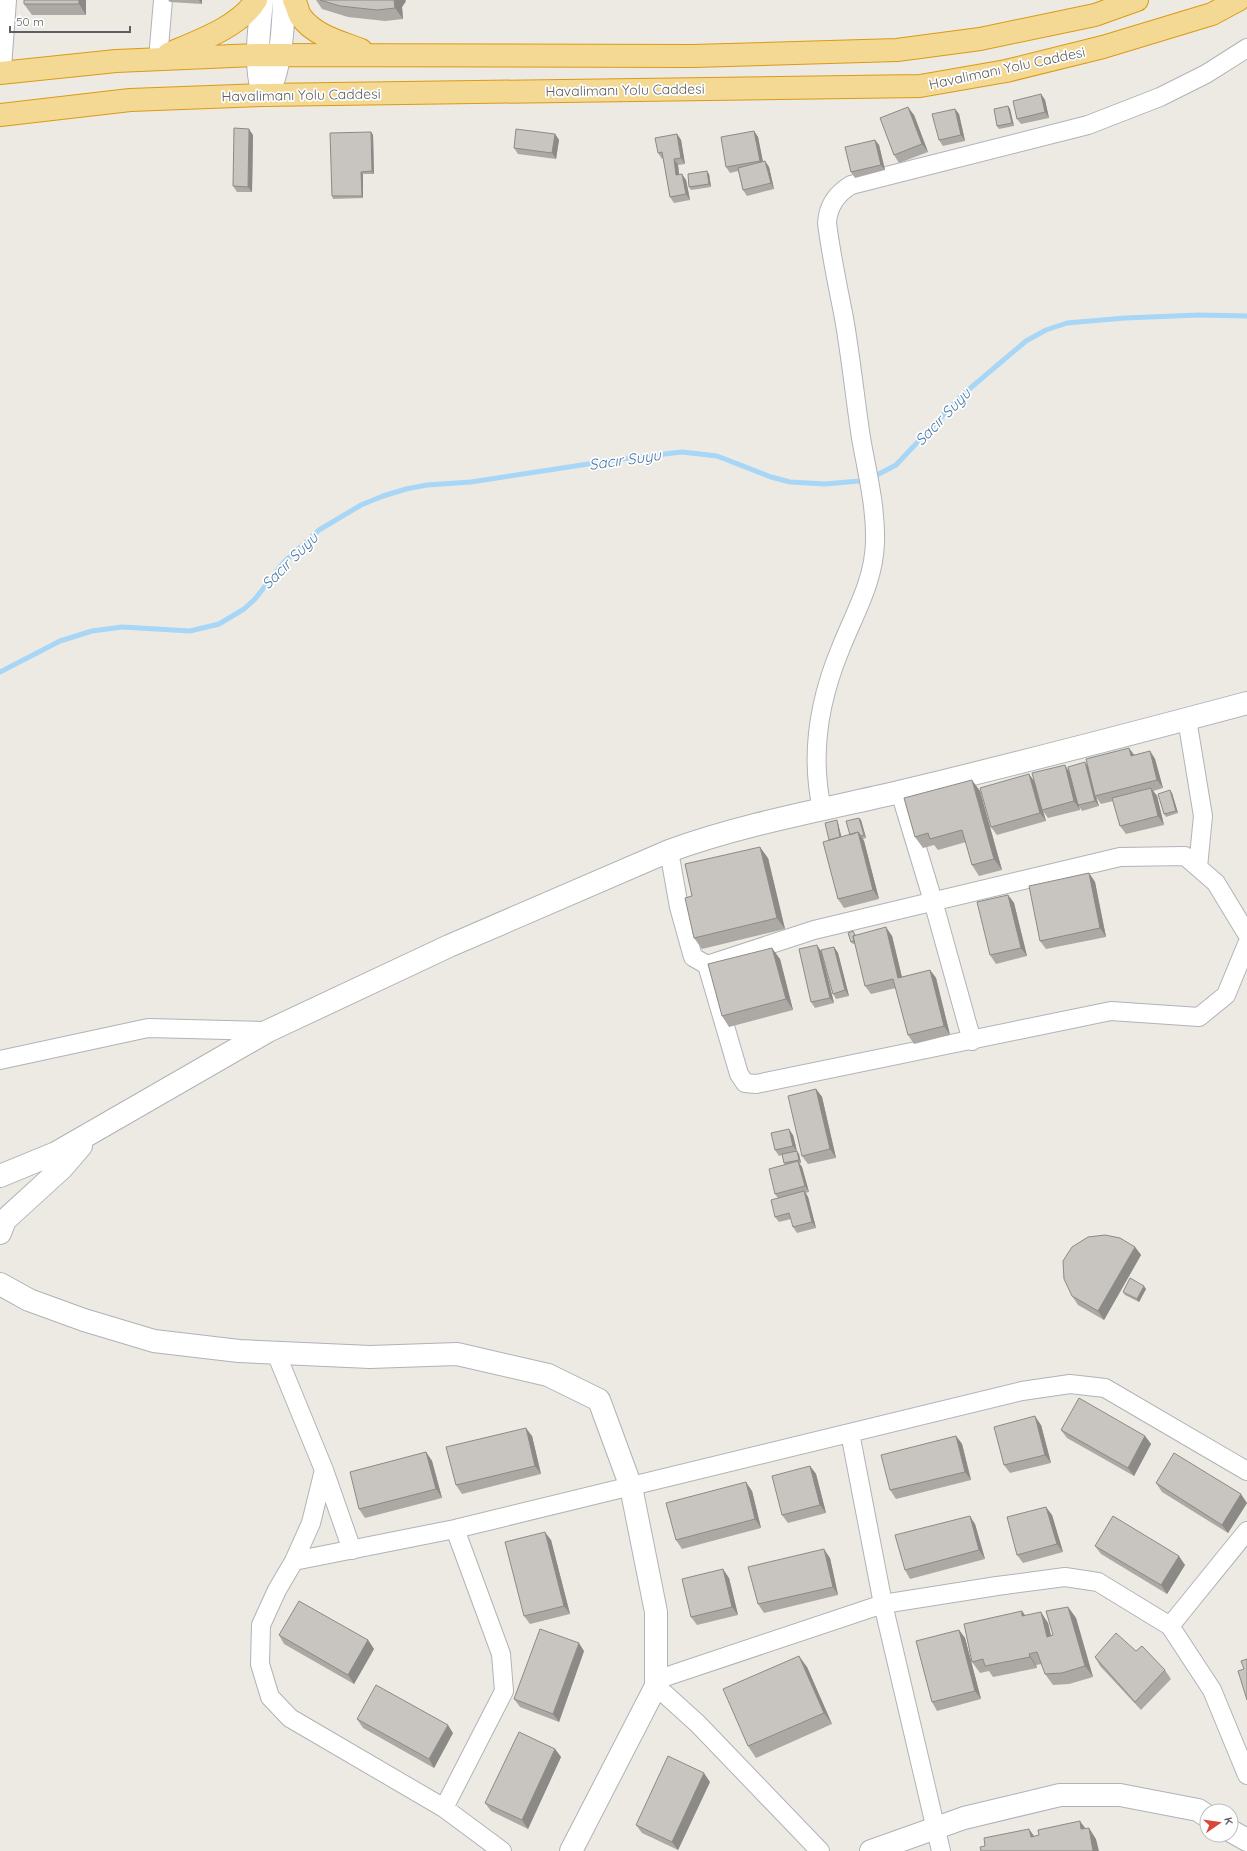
<svg xmlns="http://www.w3.org/2000/svg" width="1247" height="1851" font-family="Quicksand,sans-serif">
	<style>
		.lines { fill: none; stroke-linecap: round; stroke-linejoin: round }
		.stream { stroke: #a8d6f7; stroke-width: 5 }
		.street-casing { stroke: #b0b3b7; stroke-width: 20 }
		.secondary-casing { stroke: #afb2b7; stroke-width: 24 }
		.highway-casing { stroke: #db9a14; stroke-width: 24 }
		.street { stroke: #fff; stroke-width: 18 }
		.secondary { stroke: #fff; stroke-width: 22 }
		.highway { stroke: #f3d993; stroke-width: 22 }
		.wall { fill: #aca9a5 }
		.shaded-wall { fill: #8c8a86 }
		.building { fill: #c8c5c0; stroke: #8c8a86 }
		.labels { text-anchor: middle; stroke-width: 3.5; stroke-linejoin: round; paint-order: stroke }
		.street-label { font-size: 14px; fill: #5b5e62; stroke: #fff }
		.water-label { font-size: 15px; font-style: italic; fill: #4878a7; stroke: #fff }
	</style>
	<rect width="100%" height="100%" fill="#eceae3"/>
	<g class="lines">
		<path class="stream" d="M0,672L60,641L92,631L122,627L190,631L219,624L244,609L255,599L284,562L319,530L361,505L383,496L406,489L427,485L471,482L621,459L682,452L717,456L771,477L790,482L825,484L859,481L873,477L896,465L961,396L1026,341L1046,330L1067,323L1125,318L1199,315L1247,316"/>
		<defs>
			<path id="street" d="M158,59L163,0
				M1187,719L1203,816L1198,867
				M900,792L933,901L972,1041
				M822,809C810,755 819,701 840,650C854,614 874,582 875,542C876,507 867,472 861,438C855,398 851,358 844,318C838,287 831,255 827,223C828,206 836,194 851,185L1088,125L1160,97L1206,74L1247,48
				M669,851L679,907L693,957L707,965L739,1074L745,1083L756,1084L1111,1011L1199,1017L1226,995L1247,944
				M707,965L814,930L1120,857L1185,856L1216,883L1247,934
				M0,1060L148,1028L268,1031
				M276,1353L324,1470L311,1523L294,1561L277,1590L261,1625L260,1664L270,1697L290,1718L444,1808L502,1851
				M850,1433L883,1604L941,1851
				M324,1470L352,1550
				M294,1561L455,1529L1022,1391L1070,1384L1105,1388L1247,1471
				M1170,1626L1212,1690L1247,1775
				M656,1680L883,1604L997,1586L1065,1577L1098,1582L1170,1626L1247,1531
				M656,1686L698,1724L820,1851
				M444,1808L504,1691L501,1654L455,1529"/>
			<path id="secondary" d="M262,0C259,32 254,63 263,95
				M0,67L5,0
				M268,95C281,64 283,33 284,0
				M0,1176L56,1153L268,1031L449,946L669,851C743,824 822,810 899,792C1016,764 1131,734 1247,703
				M0,1233L5,1220L62,1168L81,1146
				M0,1284L29,1300L84,1320L154,1341L239,1351L370,1357L457,1354L548,1375L599,1400L631,1487L656,1612V1686L571,1851
				M1231,1831L1247,1840
				M871,1851L964,1818L1060,1795H1120L1198,1810L1207,1816"/>
			<path id="highway" d="M294,0C297,5 298,13 301,17C315,36 341,42 361,50
				M168,54C196,42 240,27 256,0
				M0,73L116,61L257,55L693,56L897,50L980,39L1095,15L1137,0
				M0,115L130,100L263,95L920,86L1006,71L1103,47L1212,14L1238,0"/>
		</defs>
		<use href="#street" class="street-casing"/>
		<use href="#secondary" class="secondary-casing"/>
		<use href="#highway" class="highway-casing"/>
		<use href="#street" class="street"/>
		<use href="#secondary" class="secondary"/>
		<use href="#highway" class="highway"/>
	</g>
	<path class="wall" d="M86,0V15H32L24,4Z
		M168,0H202V4L170,2Z
		M316,0H405L406,1L402,7L403,19L385,21L348,17L322,9Z
		M1041,94L1045,100L1049,118L1021,124L1017,119Z
		M1008,106L1010,109L1014,126L999,129L997,126Z
		M955,109L959,114L965,141L943,146L939,140Z
		M914,115L928,152L899,163L894,155Z
		M754,131L758,137L763,162L765,161L769,167L774,189L747,196L743,190L738,171L730,173L726,167Z
		M371,132L373,135L374,174H363V198L333,199L332,196Z
		M555,134L559,140L556,159L518,154L514,148Z
		M677,134L681,140L685,164L678,165L679,175L686,180L690,200L674,203L670,197L663,158L662,159L658,153Z
		M253,135L252,192H237L233,186Z
		M875,140L879,145L885,170L855,178L851,172Z
		M709,174L711,187L691,190L689,187Z
		M1150,751L1155,759L1163,788L1153,791L1157,796L1164,825L1126,834L1120,826L1113,801L1101,804L1096,797L1099,806L1082,811L1079,806L1080,810L1048,818L1043,811L1046,821L997,835L991,827L1029,774L1035,782L1070,772L1088,766Z
		M980,791L1002,870L979,876L972,865L966,842L938,850L934,845L923,848L915,837Z
		M1172,793L1178,813L1166,817L1164,814Z
		M859,818L861,820L866,838L863,839L864,841L879,899L844,908L838,899L829,840L838,823L841,837L850,835Z
		M768,858L785,929L702,949L694,938L692,896Z
		M1089,873L1095,882L1106,937L1046,949L1040,941Z
		M1008,895L1014,903L1027,956L996,964L990,955Z
		M856,935L892,936L902,977L930,970L936,978L950,1035L914,1044L908,1035L896,988L871,994L865,986L855,944H853L851,942Z
		M834,947L838,953L849,996L836,999L833,994Z
		M821,951L834,1003L815,1008L811,1002Z
		M780,959L793,1010L729,1027L722,1016Z
		M816,1089L822,1097L836,1158L808,1164L802,1156Z
		M793,1135L797,1151L799,1154L801,1163H799L802,1167L809,1192L806,1193L808,1197L816,1228L797,1233L793,1227L791,1219L779,1222L775,1217L778,1198L775,1194L785,1165L784,1163L782,1155L779,1156L775,1150Z
		M1135,1247L1141,1255L1104,1320L1078,1305L1072,1296Z
		M1146,1289L1139,1302L1125,1295L1123,1292Z
		M1041,1425L1051,1463L1010,1473L1004,1465Z
		M1061,1430L1145,1436L1151,1444L1134,1476L1067,1438Z
		M532,1436L541,1474L462,1494L456,1485Z
		M956,1436L962,1444L971,1480L896,1499L890,1490Z
		M426,1452L432,1461L442,1498L365,1518L359,1509Z
		M810,1466L816,1474L826,1513L788,1523L782,1515Z
		M1156,1483L1247,1503L1228,1533L1162,1492Z
		M752,1491L761,1528L682,1549L676,1540Z
		M1052,1515L1063,1552L1023,1563L1017,1555Z
		M975,1524L985,1559L910,1579L905,1570Z
		M551,1540L570,1614L530,1624L524,1616Z
		M1095,1546L1185,1565L1167,1594L1101,1554Z
		M830,1558L838,1595L764,1613L758,1604Z
		M729,1578L738,1615L697,1625L691,1617Z
		M1068,1607L1076,1618L1093,1677L1069,1684L1053,1685L1045,1674L1042,1664L1036,1665L1037,1668L993,1677L989,1671L980,1673L972,1662L1025,1616L1048,1623L1051,1636L1053,1635Z
		M959,1630L965,1638L981,1699L937,1711L932,1702Z
		M279,1635L368,1640L374,1649L354,1684L284,1644Z
		M584,1651L559,1722L520,1707L514,1699Z
		M1136,1651L1165,1670L1171,1679L1141,1710L1100,1666L1095,1657Z
		M807,1667L832,1724L756,1758L748,1746Z
		M357,1719L453,1733L434,1768L363,1728Z
		M555,1749L561,1757L528,1829L491,1811L485,1803Z
		M710,1782L678,1850L642,1833L636,1825Z"/>
	<path class="shaded-wall" d="M79,0H86V15L79,4Z
		M199,0H202V4Z
		M394,0H405L406,1L402,7L403,19L395,8Z
		M1041,94L1045,100L1049,118L1045,112Z
		M1008,106L1010,109L1014,126L1012,123Z
		M908,107L914,115L928,152L922,144Z
		M955,109L959,114L965,141L961,135Z
		M249,129L253,135L252,192L248,187Z
		M754,131L758,137L764,167L760,161Z
		M371,132L373,135L374,174L372,171Z
		M555,134L559,140L556,159L552,153Z
		M677,134L681,140L685,164L681,158Z
		M875,140L879,145L885,170L881,165Z
		M674,159L678,165L680,181L676,175Z
		M765,161L769,167L774,189L771,183Z
		M707,171L709,174L711,187L709,184Z
		M361,172L363,174V198L362,196Z
		M682,174L686,180L690,200L686,194Z
		M1129,748L1135,756H1131Z
		M1150,751L1155,759L1163,788L1157,780Z
		M1085,762L1089,768L1095,796L1096,797L1099,806L1095,801Z
		M1065,765L1070,773L1080,810L1074,801Z
		M1029,774L1035,783L1042,810L1043,811L1046,821L1040,813Z
		M972,780L980,791L1002,870L994,859Z
		M1151,788L1157,796L1164,825L1158,816Z
		M1170,790L1172,793L1178,813L1176,811Z
		M859,818L861,820L866,838L864,835Z
		M837,820L838,823L843,843L841,840Z
		M858,832L864,841L879,899L873,890Z
		M760,847L768,858L785,929L777,918Z
		M1089,873L1095,882L1106,937L1100,928Z
		M1008,895L1014,903L1027,956L1021,948Z
		M886,927L892,936L904,986L898,978Z
		M817,945L821,951L834,1003L830,998Z
		M834,947L838,953L849,996L845,990Z
		M772,948L780,959L793,1010L786,999Z
		M930,970L936,978L950,1035L944,1026Z
		M816,1089L822,1097L836,1158L830,1149Z
		M789,1129L793,1135L797,1151L793,1146Z
		M797,1151L799,1154L801,1163L799,1160Z
		M798,1161L802,1167L809,1192L805,1186Z
		M804,1191L808,1197L816,1228L812,1222Z
		M1135,1247L1141,1255L1104,1320L1098,1311Z
		M1144,1286L1146,1289L1139,1302L1137,1299Z
		M1035,1416L1041,1425L1051,1463L1045,1455Z
		M526,1428L532,1436L541,1474L535,1466Z
		M956,1436L962,1444L971,1480L965,1472Z
		M1145,1436L1151,1444L1134,1476L1128,1468Z
		M426,1452L432,1461L442,1498L436,1489Z
		M810,1466L816,1474L826,1513L820,1505Z
		M746,1482L752,1491L761,1528L755,1519Z
		M1241,1494L1247,1503L1228,1533L1222,1525Z
		M1046,1507L1052,1515L1063,1552L1057,1544Z
		M970,1516L975,1524L985,1559L979,1550Z
		M545,1532L551,1540L570,1614L564,1606Z
		M824,1549L830,1558L838,1595L833,1587Z
		M1179,1556L1185,1565L1167,1594L1161,1585Z
		M723,1569L729,1578L738,1615L732,1607Z
		M1068,1607L1076,1618L1093,1677L1085,1666Z
		M1022,1611L1030,1622L1022,1616Z
		M1041,1612L1048,1623L1054,1648L1047,1637Z
		M959,1630L965,1638L981,1699L975,1691Z
		M368,1640L374,1649L354,1684L348,1675Z
		M579,1643L584,1651L559,1722L553,1714Z
		M1029,1654L1036,1665L1037,1668L1030,1657Z
		M799,1656L807,1667L832,1724L824,1713Z
		M448,1725L453,1733L434,1768L429,1759Z
		M555,1749L561,1757L528,1829L522,1820Z
		M704,1773L710,1782L678,1850L672,1842Z
		M1080,1821L1088,1832L1081,1829Z
		M1089,1828L1096,1839L1099,1851H1093Z
		M1029,1829L1037,1840L1031,1837Z"/>
	<path class="building" d="M24,0H79V4H24Z
		M320,0H394L395,8L377,10L340,6Z
		M1041,94L1045,112L1017,119L1013,101Z
		M1008,106L1012,123L997,126L994,109Z
		M908,107L922,144L894,155L880,118Z
		M955,109L961,135L939,140L932,114Z
		M234,128L249,129L248,187L233,186Z
		M516,129L555,134L552,153L514,148Z
		M754,131L760,161L726,167L721,137Z
		M371,132L372,171L361,172L362,196H332L330,133Z
		M677,134L681,158L674,159L676,175L682,174L686,194L670,197L662,152L658,153L655,138Z
		M875,140L881,165L851,172L845,147Z
		M765,161L771,183L743,190L738,168Z
		M707,171L709,184L689,187L688,174Z
		M1129,748L1131,756L1150,751L1157,780L1095,796L1086,759Z
		M1085,762L1095,801L1078,805L1068,767Z
		M1065,765L1074,801L1042,810L1032,773Z
		M1029,774L1040,813L991,827L980,788Z
		M972,780L994,859L972,865L962,830L930,839L928,833L915,837L904,798Z
		M1151,788L1158,816L1120,826L1112,798Z
		M1170,790L1176,811L1164,814L1158,794Z
		M859,818L864,835L861,836L858,832L850,835L846,821Z
		M837,820L840,837L829,840L825,823Z
		M858,832L873,890L838,899L823,842Z
		M760,847L777,918L694,938L685,898L692,896L685,864Z
		M1089,873L1100,928L1040,941L1029,886Z
		M1008,895L1021,948L990,955L977,902Z
		M886,927L898,978L930,970L944,1026L908,1035L893,979L865,986L853,936Z
		M853,931L855,935L853,936L854,941L851,942L848,933Z
		M817,945L830,998L811,1002L799,949Z
		M834,947L845,990L833,994L821,950Z
		M772,948L786,999L722,1016L708,964Z
		M816,1089L830,1149L802,1156L788,1096Z
		M789,1129L793,1146L775,1150L771,1133Z
		M797,1151L799,1160L784,1163L782,1154Z
		M798,1161L805,1186L775,1194L769,1169Z
		M804,1191L812,1222L793,1227L789,1213L775,1217L771,1200Z
		M1105,1235L1120,1238L1135,1247L1098,1311L1072,1296L1064,1279L1063,1261L1072,1247L1088,1237Z
		M1130,1278L1144,1286L1137,1299L1123,1292Z
		M1079,1398L1145,1436L1128,1468L1061,1430Z
		M1035,1416L1045,1455L1004,1465L994,1427Z
		M526,1428L535,1466L456,1485L446,1447Z
		M956,1436L965,1472L890,1490L881,1455Z
		M426,1452L436,1489L359,1509L350,1472Z
		M1174,1453L1241,1494L1222,1525L1156,1483Z
		M810,1466L820,1505L782,1515L772,1476Z
		M746,1482L755,1519L676,1540L666,1503Z
		M1046,1507L1057,1544L1017,1555L1007,1517Z
		M970,1516L979,1550L905,1570L895,1535Z
		M1113,1516L1179,1556L1161,1585L1095,1546Z
		M545,1532L564,1606L524,1616L505,1542Z
		M824,1549L833,1587L758,1604L748,1567Z
		M723,1569L732,1607L691,1617L682,1579Z
		M299,1601L368,1640L348,1675L279,1635Z
		M1068,1607L1085,1666L1062,1673L1045,1674L1037,1652L1029,1654L1030,1657L985,1666L983,1659L972,1662L964,1624L1022,1611V1616L1041,1612L1047,1637L1053,1635L1046,1611Z
		M540,1629L579,1643L553,1714L514,1699Z
		M959,1630L975,1691L932,1702L916,1641Z
		M1116,1633L1136,1651L1142,1646L1165,1670L1135,1702L1095,1657Z
		M799,1656L824,1713L748,1746L723,1689Z
		M1247,1659V1700L1238,1671L1244,1669L1241,1661Z
		M376,1685L448,1725L429,1759L357,1719Z
		M519,1732L555,1749L522,1820L485,1803Z
		M668,1756L704,1773L672,1842L636,1825Z
		M1080,1821L1081,1829L1089,1828L1093,1851H981L980,1847L985,1846L984,1838L1029,1829L1031,1837L1039,1835L1038,1830Z"/>
	<g class="labels">
		<g class="street-label">
			<text transform="translate(1007 68) rotate(-12)" y="5">Havalimanı Yolu Caddesi</text>
			<text transform="translate(625 90) rotate(-1)" y="5">Havalimanı Yolu Caddesi</text>
			<text transform="translate(301 95) rotate(-1)" y="5">Havalimanı Yolu Caddesi</text>
		</g>
		<g class="water-label">
			<text transform="translate(943 417) rotate(-46)" y="5">Sacır Suyu</text>
			<text transform="translate(625 460) rotate(-8)" y="5">Sacır Suyu</text>
			<text transform="translate(290 561) rotate(-45)" y="5">Sacır Suyu</text>
		</g>
	</g>
	<g transform="translate(1219 1823) rotate(77)"><circle r="19" fill="#ffffff" stroke="#bdbfc0"/>
	<path d="M0-3L7 15L0 10L-7 15Z" fill="#d9463c"/>
	<text y="-6" font-size="11" font-weight="bold" text-anchor="middle" fill="#5b5e62">K</text>
	</g>
	<path d="M10 26v6h120v-6" fill="none" stroke="#5b5e62" stroke-width="2"/>
	<text x="16" y="26" font-size="12" fill="#5b5e62" stroke="#ffffff" stroke-width="3" paint-order="stroke">50 m</text>
</svg>
